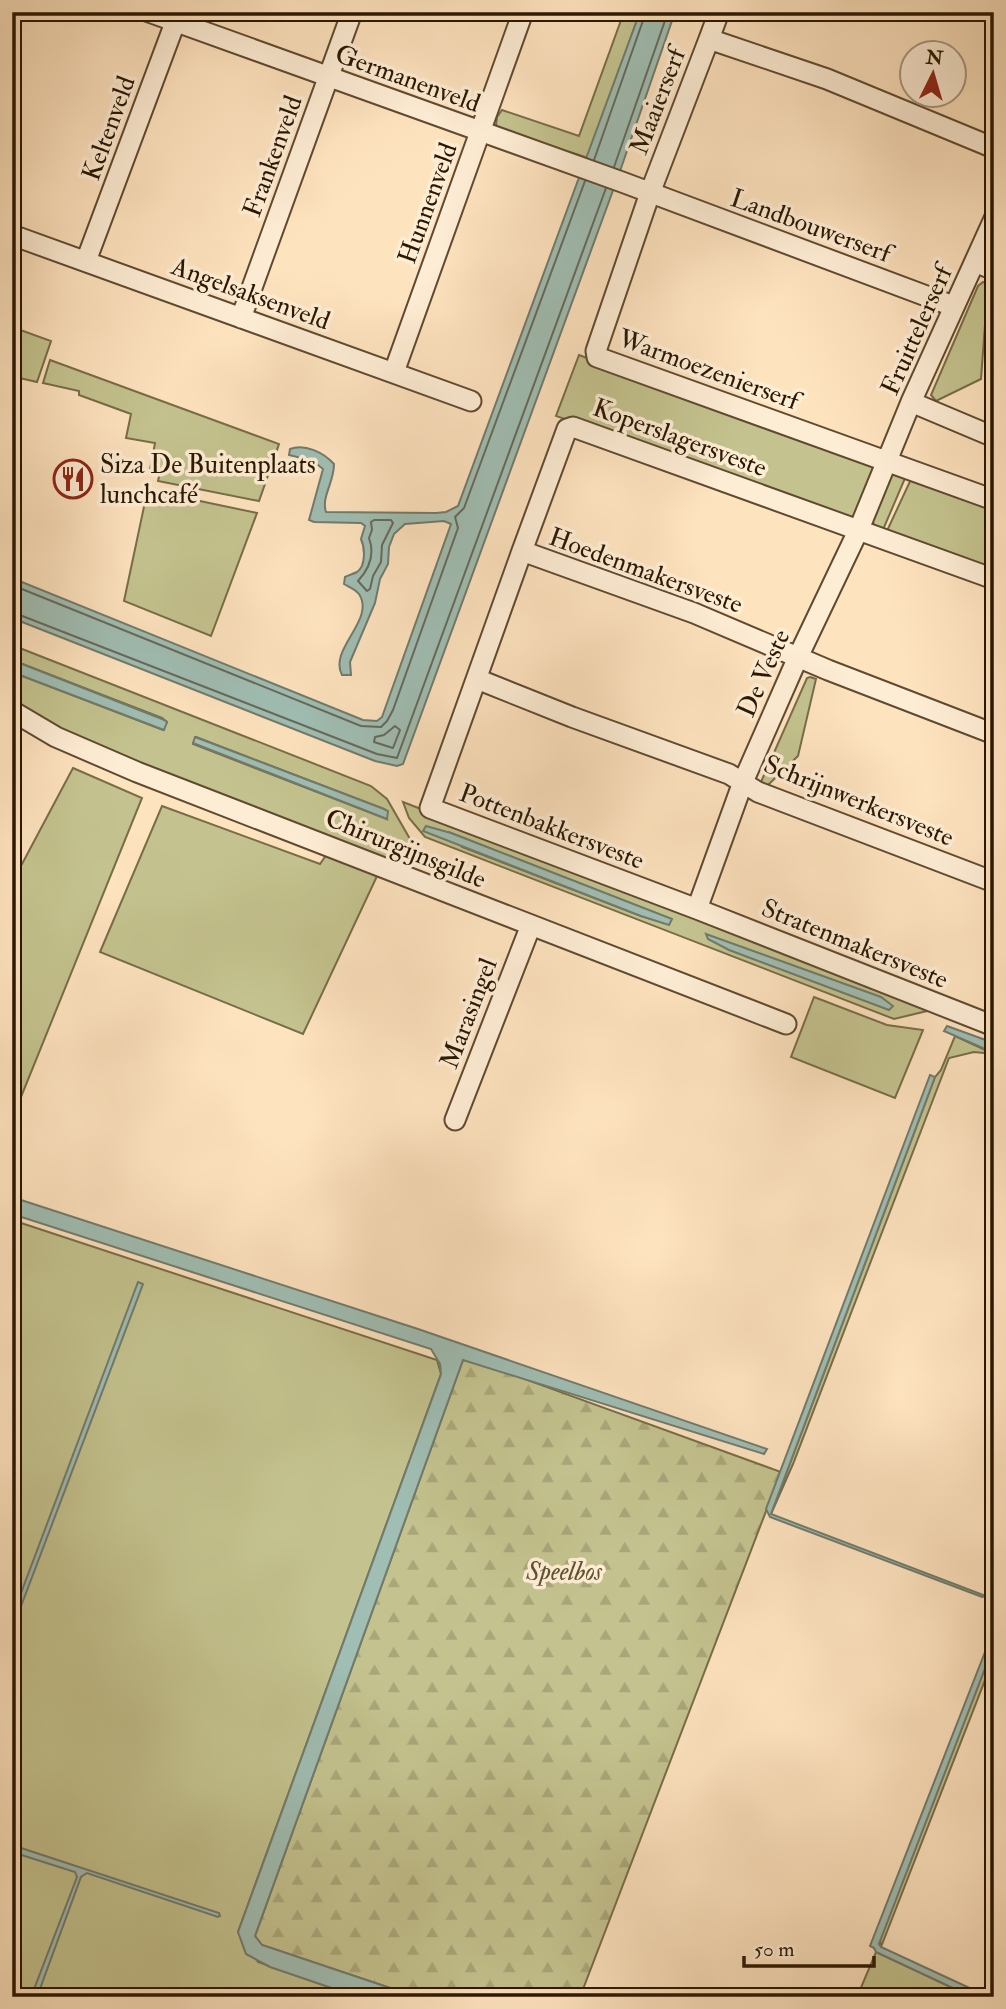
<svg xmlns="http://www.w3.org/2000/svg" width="1006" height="2009" font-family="'IM FELL Double Pica',serif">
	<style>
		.green { fill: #c4c38f; stroke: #776d48; stroke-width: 2; fill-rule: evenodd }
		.forest { fill: url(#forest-firs); stroke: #776d48; stroke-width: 2 }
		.water { fill: #a0beb4; stroke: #717b6c; stroke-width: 2 }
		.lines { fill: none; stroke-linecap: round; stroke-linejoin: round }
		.shore { stroke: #656a5a; stroke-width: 2 }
		.minor-casing { stroke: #5f4a30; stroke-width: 23 }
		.minor { stroke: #feedd5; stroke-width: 19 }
		.labels { text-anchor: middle; stroke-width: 7; stroke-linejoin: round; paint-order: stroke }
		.street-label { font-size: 26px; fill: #2a1700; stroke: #feedd5 }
		.poi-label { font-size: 26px; fill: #2a1700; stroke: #feedd5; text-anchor: start }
		.park-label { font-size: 26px; font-style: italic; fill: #605332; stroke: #feedd5 }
	</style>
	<defs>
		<pattern id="forest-firs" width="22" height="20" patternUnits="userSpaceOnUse" patternTransform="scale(1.75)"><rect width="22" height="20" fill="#c4c38f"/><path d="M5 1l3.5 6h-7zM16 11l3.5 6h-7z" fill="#a9a77a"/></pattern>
	</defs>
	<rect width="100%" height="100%" fill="#fee3bf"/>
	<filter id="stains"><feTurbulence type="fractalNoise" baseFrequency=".00286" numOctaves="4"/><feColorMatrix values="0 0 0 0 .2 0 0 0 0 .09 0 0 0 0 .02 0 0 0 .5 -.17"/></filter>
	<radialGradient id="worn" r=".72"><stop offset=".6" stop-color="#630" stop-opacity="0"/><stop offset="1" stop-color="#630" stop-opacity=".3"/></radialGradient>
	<path class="green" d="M624,12H640L588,158L499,129L496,126L497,117L502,110L579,136Z
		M983,282L988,284L981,379L936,401L931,395L978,286Z
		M12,327L51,341L37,382L15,377Z
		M579,355L874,466L853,519L556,416Z
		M50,360L279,444L259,501L158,481L160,472L150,470L155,443L126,438L131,414L79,395V391L43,383Z
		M895,473L906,476L882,532L874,525L871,515L891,475Z
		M912,477L994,507V572L886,533Z
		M157,492L257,513L211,636L124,601L145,502L155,503Z
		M12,645L371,786L387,799L410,839L409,847L399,861L393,862L80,741L12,702V672L163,730L167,722L162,718L12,660ZM196,737L384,809L387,819L193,744Z
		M810,677L816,679L798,756L767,786L761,782L807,678Z
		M73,768L142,798L21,1097L12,1094V860L22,864Z
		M403,802L923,1004L927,1011L894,1019L425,837L409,818ZM451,833L671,919V920L669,924L641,916L462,847Z
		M162,806L320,864L327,854L378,874L303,1034L100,952Z
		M814,997L887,1025L923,1030L895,1098L791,1057Z
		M955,1036L994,1054L974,1052L949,1058L793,1464L771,1514L935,1077L941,1070Z
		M12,1220L437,1360L441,1374L238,1932L258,1962L358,1997H12Z
		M994,1645V1657L881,1947L880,1939Z
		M876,1952L972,1997H857Z"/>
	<path class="forest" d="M464,1357L781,1472L580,1997H417L262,1945L255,1936Z"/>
	<path class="water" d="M640,12H675L619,174L403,764L397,766L375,761L12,618V578L363,720L377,721L382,717L451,524L444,521L405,524L394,534L389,547L388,564L380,579L375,603L350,662L351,675H342C328,649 376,620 359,594C355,589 349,587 344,584L345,577C349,575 353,574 357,572C366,566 365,548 361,539L365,526L361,523L314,522L309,520L323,469L313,461L289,455L290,449C305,443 324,453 334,464C334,483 321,497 326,512L436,513L446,512L458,506Z
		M12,660L162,719L167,722L164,730L12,672Z
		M195,737L384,809L388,811L387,819L193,743Z
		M426,826L451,833L672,919L669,925L641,916L423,831Z
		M706,934L881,997L893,1006L889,1010L729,950L708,939Z
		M947,1026L994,1043V1053L944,1031Z
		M930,1075L935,1077L771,1514L986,1596L982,1597L770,1517L766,1509Z
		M21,1200L418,1329L767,1449L764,1454L463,1360L255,1936L262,1945L417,1997H358L270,1967L246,1954L238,1932L441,1374L440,1364L431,1349L15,1215L13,1210L15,1205H18Z
		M138,1282L143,1284L12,1630V1617Z
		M994,1629V1645L879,1944L881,1947L989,1997H972L876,1952L874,1948L870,1946Z
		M12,1845L219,1913L220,1916L218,1917L87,1873L81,1877L37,1997H31L77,1877L75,1872L12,1852Z"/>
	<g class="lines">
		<path class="shore" d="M594,160L646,12
			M614,167L668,12
			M374,520H391L393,523L382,545L381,562L373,576L370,589L367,591L358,581C369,569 375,554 369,538L372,530L371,522Z
			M12,585L361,726L381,727L387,721L393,710L458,528L455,517L464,508L585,181
			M12,612L377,754L397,758L606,188
			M395,726L400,730L393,748L374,742L375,737L384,735Z"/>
		<defs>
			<path id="minor" d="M149,12L622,182L953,306
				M709,39L719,12
				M994,148L827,79L709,39L650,193L596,351L597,357L994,500
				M12,235L471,401
				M86,261L179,12
				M975,262L994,270
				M241,318L352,12
				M394,372L523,12
				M911,402L994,437
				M522,551L567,429L573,427L994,579
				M477,679L572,717L729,774L758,792L994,882
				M12,711L56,737L137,772L786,1024
				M994,734L828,670L694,613L522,551L430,808L697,909L994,1026
				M697,909L743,782L798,657L859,529L911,402L994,219
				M455,1120L531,925"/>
		</defs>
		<use href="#minor" class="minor-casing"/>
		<use href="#minor" class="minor"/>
	</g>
	<defs>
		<symbol id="restaurant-ring" viewBox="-11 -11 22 22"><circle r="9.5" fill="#feedd5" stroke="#8f2418" stroke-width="1.5"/><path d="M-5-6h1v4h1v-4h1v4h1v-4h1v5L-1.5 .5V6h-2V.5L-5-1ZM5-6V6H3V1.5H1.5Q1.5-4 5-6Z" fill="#8f2418"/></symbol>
	</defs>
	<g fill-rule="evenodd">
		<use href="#restaurant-ring" x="51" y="457" width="44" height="44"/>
	</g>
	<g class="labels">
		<g class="street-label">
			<text transform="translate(408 78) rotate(20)" y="9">Germanenveld</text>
			<text transform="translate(657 101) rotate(-69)" y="9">Maaierserf</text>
			<text transform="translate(108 128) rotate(-70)" y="9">Keltenveld</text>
			<text transform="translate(272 156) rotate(-70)" y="9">Frankenveld</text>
			<text transform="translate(427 203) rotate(-70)" y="9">Hunnenveld</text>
			<text transform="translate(811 225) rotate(20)" y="9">Landbouwerserf</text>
			<text transform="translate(251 293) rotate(20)" y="9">Angelsaksenveld</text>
			<text transform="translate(916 330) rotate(-66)" y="9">Fruittelerserf</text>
			<text transform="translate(709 369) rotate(20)" y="9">Warmoezenierserf</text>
			<text transform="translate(680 437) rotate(20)" y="9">Koperslagersveste</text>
			<text transform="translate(646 570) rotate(20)" y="9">Hoedenmakersveste</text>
			<text transform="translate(763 673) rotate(-66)" y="9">De Veste</text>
			<text transform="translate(859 800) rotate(22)" y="9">Schrijnwerkersveste</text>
			<text transform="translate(552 826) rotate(21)" y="9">Pottenbakkersveste</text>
			<text transform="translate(406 848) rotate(22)" y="9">Chirurgijnsgilde</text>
			<text transform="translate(855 943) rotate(22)" y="9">Stratenmakersveste</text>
			<text transform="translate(468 1013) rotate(-69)" y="9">Marasingel</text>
		</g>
		<g class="poi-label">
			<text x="100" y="473">Siza De Buitenplaats<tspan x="100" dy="30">lunchcafé</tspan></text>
		</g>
		<g class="park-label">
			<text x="564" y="1580">Speelbos</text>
		</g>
	</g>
	<rect width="1006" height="2009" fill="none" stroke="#fee3bf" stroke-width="42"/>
	<rect x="14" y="14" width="978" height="1981" fill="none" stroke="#2a1700" stroke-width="3.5"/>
	<rect x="21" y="21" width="964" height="1967" fill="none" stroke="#2a1700" stroke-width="2"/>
	<g transform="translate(933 74) rotate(5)"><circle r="33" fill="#feedd5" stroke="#a99780" stroke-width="2"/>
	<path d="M0-5L12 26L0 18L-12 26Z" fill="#8f2418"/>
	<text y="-10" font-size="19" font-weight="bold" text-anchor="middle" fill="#2a1700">N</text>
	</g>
	<path d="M744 1956v10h130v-10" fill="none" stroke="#2a1700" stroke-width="3.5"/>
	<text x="754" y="1956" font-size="21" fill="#2a1700" stroke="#feedd5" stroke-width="5" paint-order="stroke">50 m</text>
	<rect width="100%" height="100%" filter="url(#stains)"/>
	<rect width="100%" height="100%" fill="url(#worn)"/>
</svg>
